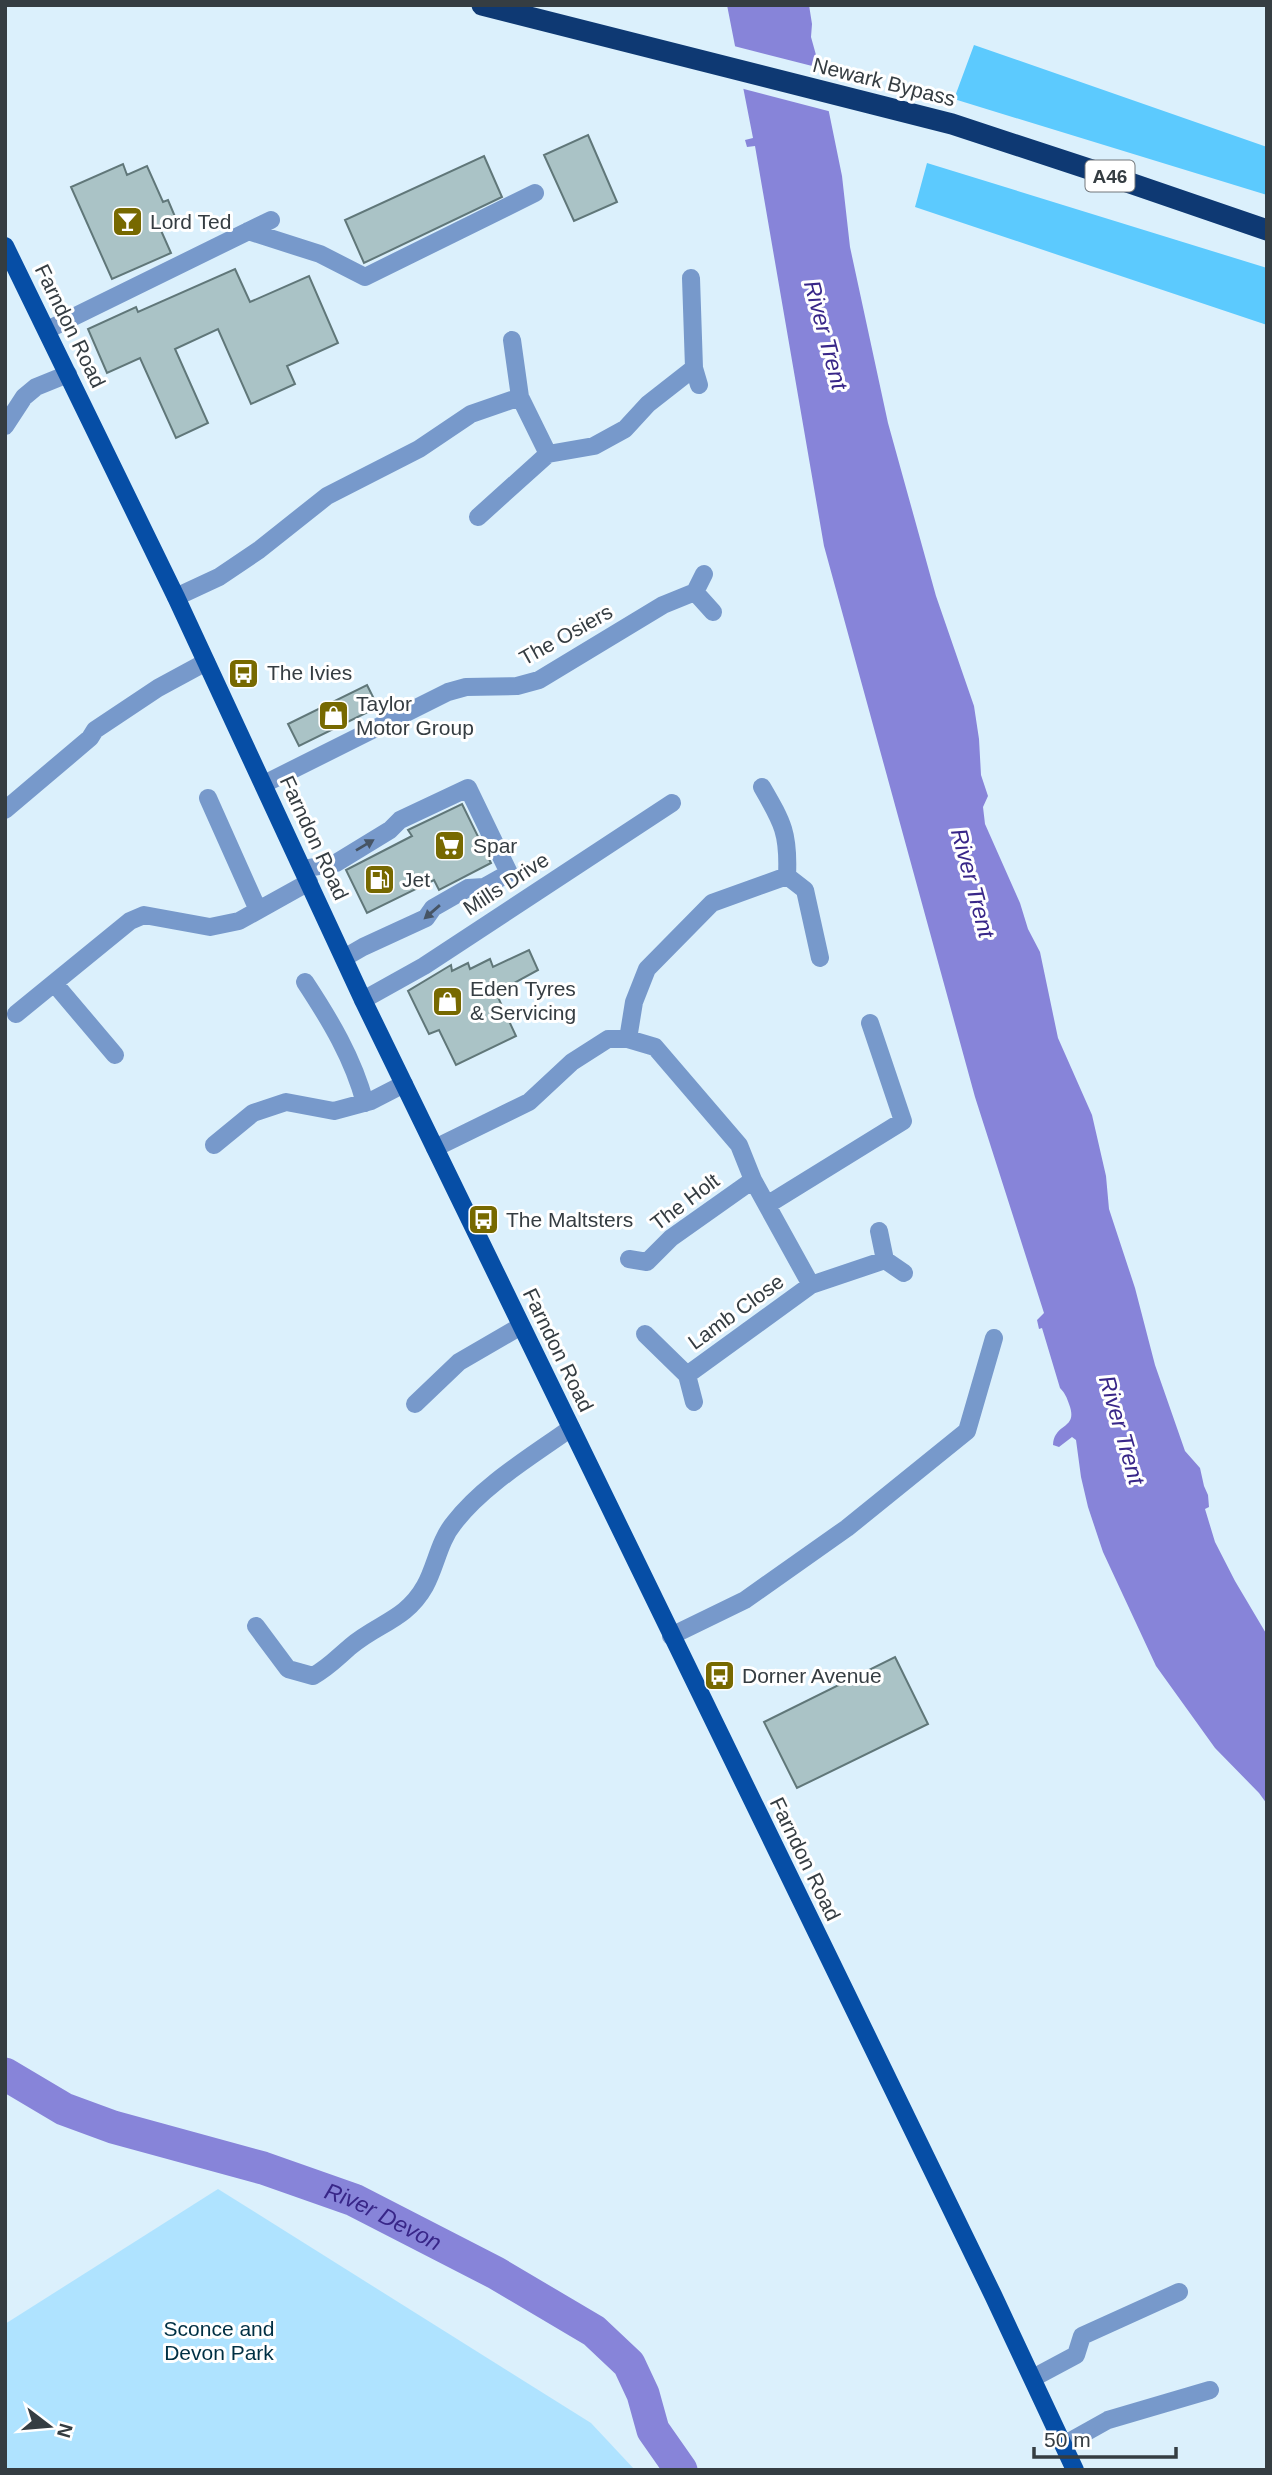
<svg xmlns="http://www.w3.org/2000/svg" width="1272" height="2475" font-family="Arial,sans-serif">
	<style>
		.green { fill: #afe3ff }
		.forest { fill: #5ccafe }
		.water { fill: #8784d9 }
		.pier { fill: #dbf0fc }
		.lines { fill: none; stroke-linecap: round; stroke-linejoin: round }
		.river { stroke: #8784d9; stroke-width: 33 }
		.building { fill: #aac3c6; stroke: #607779; stroke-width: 2 }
		.minor { stroke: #7799cb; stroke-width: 18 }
		.major { stroke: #064ea6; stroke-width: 18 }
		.highway { stroke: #0e3973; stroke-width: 21 }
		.oneway { fill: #465464 }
		.labels { text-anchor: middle; stroke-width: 6; stroke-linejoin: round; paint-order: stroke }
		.shield { fill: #fff; stroke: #72777b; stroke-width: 2 }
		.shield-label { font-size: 19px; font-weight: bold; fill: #353d42 }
		.street-label { font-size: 21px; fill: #353d42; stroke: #fff }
		.poi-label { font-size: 21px; fill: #353d42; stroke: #fff; text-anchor: start }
		.park-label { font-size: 21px; fill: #003044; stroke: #fff }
		.water-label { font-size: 23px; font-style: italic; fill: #382688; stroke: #fff }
	</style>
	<rect width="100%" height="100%" fill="#dbf0fc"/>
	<path class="green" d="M218,2189L591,2423L635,2470H5V2324Z"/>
	<path class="forest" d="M974,45L1267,147V195L954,99Z
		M927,163L1267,268V325L915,207Z"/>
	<path class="water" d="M727,5H809L812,24L811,37L821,73L842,176L850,247L888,423L936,596L974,706L979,739L981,775L988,796L983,807L985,824L1020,903L1028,929L1040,952L1058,1038L1092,1115L1106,1176L1109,1209L1135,1288L1155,1365L1185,1451L1200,1468L1204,1486L1208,1495L1209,1507L1205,1509L1215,1542L1235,1581L1267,1635V1804L1259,1793L1215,1748L1156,1666L1103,1552L1088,1507L1081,1477L1076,1440L1072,1437L1059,1447L1053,1445C1054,1422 1079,1430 1069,1404C1067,1398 1065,1393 1060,1388L1042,1328L1039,1329L1037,1320L1044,1313L975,1097L824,546L755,146L747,147L745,140L753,138Z"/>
	<path class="pier" d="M730,45L824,69L832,112L740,88Z"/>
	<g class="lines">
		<path class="river" id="s1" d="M5,2074L64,2109L113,2127L263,2168L354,2200L496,2273L594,2331L629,2364L643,2394L653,2430L681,2470"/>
	</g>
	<path class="building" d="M588,135L617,202L574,221L544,155Z
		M484,156L502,197L364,263L345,220Z
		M123,164L127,175L147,166L163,202L168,200L176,219L159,226L171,253L112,279L71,187Z
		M235,269L250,302L309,276L338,343L287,366L295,384L251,404L218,329L175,349L208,423L176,438L140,358L107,373L88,329L136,307L138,312Z
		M367,685L378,707L299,746L288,724Z
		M462,804L491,863L439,890L434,880L367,913L346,870L412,836L408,830Z
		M529,950L538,970L496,993L516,1036L456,1065L439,1030L429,1034L408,991L451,965L452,971L468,963L470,969L490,959L493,967Z
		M895,1657L928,1724L797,1788L764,1722Z"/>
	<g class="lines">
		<path class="minor" d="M248,231L320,254L365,277L535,193
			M691,278L694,368
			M47,330L271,220
			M512,340L520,397L548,454L594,446L625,429L648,404L694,368L699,385
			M5,426L24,397L36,387L68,374
			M478,517L548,454
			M695,592L713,612
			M176,597L219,577L259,550L327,496L419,449L471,414L520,397
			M264,784L448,692L466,687L517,686L539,680L663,605L695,592L704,574
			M208,798L258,910
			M5,810L90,738L95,730L158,688L206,662
			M303,869L336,863L390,830L400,820L468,788L509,873L484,887L468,888L433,908L426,918L363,947L344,958
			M787,876L805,890L820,958
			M305,982C330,1020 353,1058 365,1103
			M54,983L115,1055
			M363,1000L424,966L672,803
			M16,1014L130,921L144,915L210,927L239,921L309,882
			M628,1039L634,1002L647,969L712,903L787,876C789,834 783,823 762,787
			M214,1145L253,1113L286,1102L334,1111L371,1101L404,1084
			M435,1148L529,1102L572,1062L608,1039H628L655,1047L739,1145L753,1180L811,1285
			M767,1205L903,1121L870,1023
			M879,1231L885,1260
			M629,1259L647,1262L671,1238L753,1180
			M645,1334L687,1375
			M694,1402L687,1375L811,1285L885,1260L904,1273
			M415,1404L459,1362L521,1326
			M256,1626L288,1669L313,1676C328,1668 338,1657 351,1646C378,1623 406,1620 425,1586C436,1566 439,1541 454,1523C483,1485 532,1456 571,1428
			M671,1636L745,1600L847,1528L967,1431L994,1338
			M1033,2378L1076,2355L1082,2336L1179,2292
			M1065,2444L1108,2420L1210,2390"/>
		<path class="major" d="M5,246L176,597L363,1000L993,2295L1075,2470"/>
		<path class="highway" d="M482,5L952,124L1095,171L1267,230"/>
	</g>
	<defs><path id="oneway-solid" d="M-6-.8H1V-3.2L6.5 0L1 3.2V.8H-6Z" transform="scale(1.75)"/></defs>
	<g class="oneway">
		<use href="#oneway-solid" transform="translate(365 845) rotate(-31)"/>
		<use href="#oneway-solid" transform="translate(432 912) rotate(139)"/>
	</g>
	<defs>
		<symbol id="bar-square" viewBox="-11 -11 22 22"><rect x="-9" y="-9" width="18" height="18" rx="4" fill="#776900" stroke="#fff"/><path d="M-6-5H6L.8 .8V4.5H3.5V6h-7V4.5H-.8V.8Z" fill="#fff"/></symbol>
		<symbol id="bus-square" viewBox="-11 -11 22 22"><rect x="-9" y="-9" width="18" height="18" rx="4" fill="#776900" stroke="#fff"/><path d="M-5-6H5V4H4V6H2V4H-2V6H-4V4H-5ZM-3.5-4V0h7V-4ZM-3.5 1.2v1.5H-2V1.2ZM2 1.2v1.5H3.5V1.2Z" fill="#fff"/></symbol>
		<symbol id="shop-square" viewBox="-11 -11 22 22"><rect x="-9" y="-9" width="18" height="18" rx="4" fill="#776900" stroke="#fff"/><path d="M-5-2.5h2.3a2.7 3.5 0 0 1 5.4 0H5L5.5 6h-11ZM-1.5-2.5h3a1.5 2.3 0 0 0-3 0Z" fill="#fff"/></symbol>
		<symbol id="supermarket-square" viewBox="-11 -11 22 22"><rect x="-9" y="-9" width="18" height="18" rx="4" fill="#776900" stroke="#fff"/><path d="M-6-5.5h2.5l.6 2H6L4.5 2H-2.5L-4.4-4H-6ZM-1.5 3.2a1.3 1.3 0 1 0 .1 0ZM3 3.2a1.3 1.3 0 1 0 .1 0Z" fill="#fff"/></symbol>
		<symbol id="fuel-square" viewBox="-11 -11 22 22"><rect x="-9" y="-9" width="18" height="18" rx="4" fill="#776900" stroke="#fff"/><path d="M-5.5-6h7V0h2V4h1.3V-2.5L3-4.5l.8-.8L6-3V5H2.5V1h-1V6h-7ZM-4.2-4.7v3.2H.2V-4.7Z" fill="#fff"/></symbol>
	</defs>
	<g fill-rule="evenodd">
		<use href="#bar-square" x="110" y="204" width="35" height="35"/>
		<use href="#bus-square" x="226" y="656" width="35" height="35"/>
		<use href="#shop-square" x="316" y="698" width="35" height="35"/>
		<use href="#supermarket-square" x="432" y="828" width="35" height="35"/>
		<use href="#fuel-square" x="362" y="862" width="35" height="35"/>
		<use href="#shop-square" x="430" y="984" width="35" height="35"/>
		<use href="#bus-square" x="466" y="1202" width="35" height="35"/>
		<use href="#bus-square" x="702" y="1658" width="35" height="35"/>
	</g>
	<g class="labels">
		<rect class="shield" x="1085.5" y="160.5" width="49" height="31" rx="5"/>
		<g class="shield-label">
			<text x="1110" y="183">A46</text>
		</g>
		<g class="street-label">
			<text transform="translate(884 82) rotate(14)" y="7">Newark Bypass</text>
			<text transform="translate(70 326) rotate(64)" y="7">Farndon Road</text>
			<text transform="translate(566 635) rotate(-29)" y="7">The Osiers</text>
			<text transform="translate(314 838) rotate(65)" y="7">Farndon Road</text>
			<text transform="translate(506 884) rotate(-33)" y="7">Mills Drive</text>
			<text transform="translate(685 1202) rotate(-37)" y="7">The Holt</text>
			<text transform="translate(736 1312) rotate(-36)" y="7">Lamb Close</text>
			<text transform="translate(558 1350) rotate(64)" y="7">Farndon Road</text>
			<text transform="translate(805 1859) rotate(64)" y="7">Farndon Road</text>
		</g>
		<g class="poi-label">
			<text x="150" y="229">Lord Ted</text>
			<text x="267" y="680">The Ivies</text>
			<text x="356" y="711">Taylor<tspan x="356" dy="24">Motor Group</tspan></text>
			<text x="473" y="853">Spar</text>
			<text x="402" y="887">Jet</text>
			<text x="470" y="996">Eden Tyres<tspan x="470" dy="24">&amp; Servicing</tspan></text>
			<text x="506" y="1227">The Maltsters</text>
			<text x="742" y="1683">Dorner Avenue</text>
		</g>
		<g class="park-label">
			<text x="219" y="2336">Sconce and<tspan x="219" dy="24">Devon Park</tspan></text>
		</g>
		<g class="water-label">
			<text transform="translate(826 335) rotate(75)" y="8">River Trent</text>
			<text transform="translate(973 883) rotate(75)" y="8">River Trent</text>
			<text transform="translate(1122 1430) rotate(74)" y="8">River Trent</text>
			<text dy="8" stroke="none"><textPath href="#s1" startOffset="406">River Devon</textPath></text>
		</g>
	</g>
	<rect width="1272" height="2475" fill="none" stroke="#353d42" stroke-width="14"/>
	<g transform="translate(49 2426) rotate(106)" stroke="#ffffff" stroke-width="5" paint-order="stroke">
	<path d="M0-5L12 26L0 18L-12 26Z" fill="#353d42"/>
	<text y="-10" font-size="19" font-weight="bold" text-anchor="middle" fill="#353d42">N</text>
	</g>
	<path d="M1034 2447v10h142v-10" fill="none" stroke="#353d42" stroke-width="3.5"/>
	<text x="1044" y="2447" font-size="21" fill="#353d42" stroke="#ffffff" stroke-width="5" paint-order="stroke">50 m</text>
</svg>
